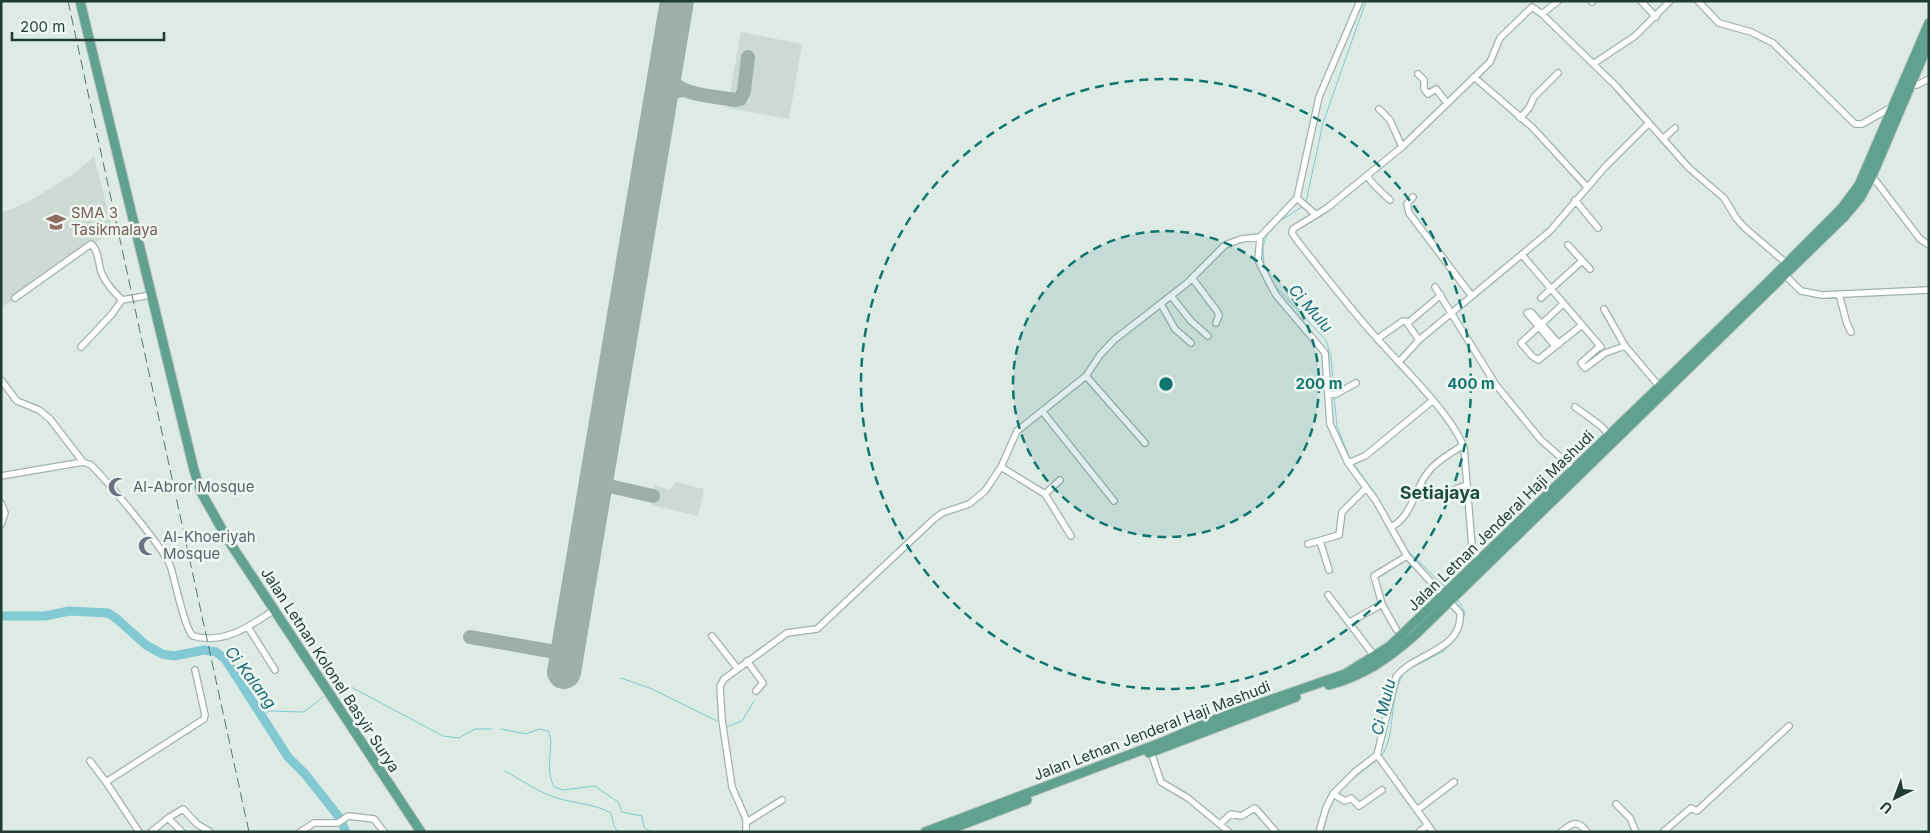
<svg xmlns="http://www.w3.org/2000/svg" width="1930" height="833" font-family="Inter,sans-serif">
	<style>
		.built { fill: #ccdad3 }
		.lines { fill: none; stroke-linecap: round; stroke-linejoin: round }
		.stream { stroke: #82c9d3; stroke-width: 1 }
		.river { stroke: #82c9d3; stroke-width: 9 }
		.taxiway { stroke: #9cb0a9; stroke-width: 14 }
		.runway { stroke: #9cb0a9; stroke-width: 34 }
		.street-casing { stroke: #a1b2ab; stroke-width: 8 }
		.primary-casing { stroke: #bcc4c2; stroke-width: 11 }
		.street { stroke: #fff; stroke-width: 5.5 }
		.primary { stroke: #60a28f; stroke-width: 9 }
		.rail { stroke: #59776e; stroke-width: 1; stroke-dasharray: 10 5; stroke-linecap: butt }
		.ring { fill: none; stroke: #0f766e; stroke-width: 2.5; stroke-dasharray: 9 6 }
		.labels { text-anchor: middle; stroke-width: 5; stroke-linejoin: round; paint-order: stroke }
		.education-label { font-size: 15px; fill: #785e54; stroke: #eef7f2; text-anchor: start }
		.worship-label { font-size: 15px; fill: #5b616d; stroke: #eef7f2; text-anchor: start }
		.street-label { font-size: 15px; fill: #1f3b32; stroke: #eef7f2 }
		.water-label { font-size: 16px; font-style: italic; fill: #176b79; stroke: #eef7f2 }
		.quarter-label { font-size: 18px; font-weight: bold; fill: #1a4d3f; stroke: #eef7f2 }
		.centre { fill: #0f766e; stroke: #eef7f2; stroke-width: 2.5 }
		.ring-label { font-size: 15px; text-anchor: middle; font-weight: bold; fill: #0f766e; stroke: #eef7f2; stroke-width: 5; stroke-linejoin: round; paint-order: stroke }
	</style>
	<rect width="100%" height="100%" fill="#deeae4"/>
	<path class="built" d="M741,32L802,44L789,119L727,108Z
		M94,156L113,231L4,306L1,297V213L28,202L75,173Z
		M676,482L704,489L698,516L652,505L655,485L670,490Z"/>
	<g class="lines">
		<path class="stream" d="M1306,202L1323,123L1366,1
			M1278,222L1302,207
			M1264,267L1263,246L1268,232
			M1274,285L1326,340L1331,357L1334,393
			M1334,397L1337,426L1350,459
			M1353,463L1375,493L1392,524
			M1406,549L1445,587
			M1457,598L1465,613L1462,623
			M1407,670L1444,651L1453,640
			M621,678L652,689L717,721
			M332,688L341,684L351,687L443,736L459,738L475,729H492
			M263,716L269,711L304,712L323,697
			M726,727L742,721L754,701
			M501,729L526,734L539,729L548,731C556,745 543,763 554,787L563,790L595,786L618,802L622,812L642,816L644,827L651,832
			M1381,757C1397,734 1388,698 1403,675
			M505,771C521,780 537,791 554,797C574,804 593,803 611,813L614,826L618,832
			M1350,781L1378,759
			M1323,832L1328,812L1335,797"/>
		<path class="river" d="M1,616H45L69,611L108,613L117,619L146,645L162,654L174,656L204,650L216,652L225,659L240,682L288,757L305,774L339,817L346,832"/>
		<path class="taxiway" d="M666,69C672,97 711,95 735,100L740,99L744,91L748,57
			M660,105L671,93L682,90
			M596,483L653,496
			M470,637L567,654"/>
		<path class="runway" d="M564,672L677,1"/>
		<defs>
			<path id="street" d="M1591,1L1592,2
				M1641,1L1656,17
				M1698,1L1719,23L1751,32L1773,43L1855,124H1862L1892,107
				M1542,14L1558,1
				M1593,64L1635,36L1670,1
				M1418,74L1424,80V89L1428,94L1436,89L1447,103
				M1474,77L1533,128L1587,187
				M1910,85H1917L1929,79
				M1379,109L1390,120L1402,147
				M1520,118L1529,108L1534,97L1558,73
				M1664,138L1675,128
				M1367,176C1374,186 1381,192 1390,200
				M1872,176L1920,239L1929,245
				M1413,197L1407,204L1409,213L1471,295
				M1297,198L1316,215
				M1575,200L1598,228
				M1260,237L1258,260L1269,282L1276,295L1325,353L1330,424L1348,463L1376,501L1407,556L1444,596
				M1568,245L1590,269
				M1523,256L1601,347
				M1785,275L1801,291L1822,295L1929,290
				M1192,278L1217,311L1219,315L1216,323
				M1435,287L1496,385L1541,440L1574,469
				M1839,294L1847,324L1851,332
				M1171,296L1191,321L1208,336
				M15,298L91,244C99,250 98,265 102,274C106,284 114,292 122,300L151,295
				M1541,298L1582,261
				M1161,304L1175,329L1191,343
				M1563,304L1521,343L1532,356L1538,360L1582,325
				M1604,309L1625,346
				M1407,323L1419,340
				M1377,339L1403,321L1409,322L1441,295
				M1555,346L1527,313L1531,312L1559,344
				M1600,346L1581,363L1585,368L1605,353L1625,346L1659,386
				M81,347L112,314L122,300
				M1399,362L1419,340L1550,231L1605,167L1649,123
				M1086,376L1145,443
				M1,380L17,401L39,410L50,419L83,462
				M1328,395L1336,394L1356,383
				M1575,407L1601,426L1609,435
				M1042,411L1114,501
				M1348,463L1365,456L1432,401
				M1001,467L1045,494L1071,536
				M1,476L83,462L91,465C106,480 166,550 171,568C175,581 185,630 193,636C223,645 251,626 274,610
				M1045,494L1060,480
				M1423,497L1439,496L1466,485
				M1,503L5,513L1,525
				M1391,527C1413,516 1414,488 1429,471C1437,460 1452,453 1463,445
				M1320,541L1329,570
				M1308,544L1339,535L1342,512L1366,488
				M1480,561L1472,547L1464,448C1452,414 1399,364 1374,335C1348,306 1324,274 1299,243L1292,233L1293,229L1327,208L1402,147L1490,62L1500,38L1532,7L1542,14L1616,86L1689,168L1724,198L1736,218L1745,228L1786,263
				M1328,595L1375,657
				M1382,604L1396,629
				M1350,622L1382,604L1374,576L1407,556
				M248,627L275,670
				M712,636L737,668
				M747,661L763,683L756,691
				M1151,752L1161,782L1188,798L1228,831
				M1377,755L1433,832
				M90,761L106,782
				M1333,794L1345,801L1351,798L1359,806L1382,790
				M1616,804L1630,818L1636,832
				M1417,810L1454,782
				M168,818L183,809L197,824L210,832
				M747,822L782,800
				M1220,824L1231,814L1241,816L1255,808L1276,832
				M139,832L106,782L204,719L205,715L195,670
				M151,832L168,818L182,832
				M300,832L314,823H338L348,816L374,819L384,832
				M746,832V819L732,787L722,720L720,686L724,679L787,633L817,629L934,519L942,513L969,504L985,491L1001,467L1017,431L1086,376L1100,355L1114,340L1186,284L1225,245L1241,239L1260,237L1297,198L1319,97L1360,1
				M1319,832L1326,808L1333,794L1355,772L1377,755L1396,677C1414,653 1463,651 1460,613L1450,602
				M1419,832L1428,825
				M1561,832C1572,823 1578,819 1587,832
				M1663,832L1691,808L1697,811L1789,726"/>
			<path id="primary" d="M80,1L194,470L201,492L228,540L421,832
				M1329,685C1363,676 1388,659 1414,636L1844,217L1860,198L1872,176L1929,42
				M1149,753L1296,697
				M925,832L1163,742L1221,717L1345,674L1390,646L1765,285L1842,208L1859,185L1929,23
				M943,832L1027,800"/>
		</defs>
		<use href="#street" class="street-casing"/>
		<use href="#primary" class="primary-casing"/>
		<use href="#street" class="street"/>
		<use href="#primary" class="primary"/>
		<path class="rail" d="M68,1L249,832"/>
	</g>
	<circle cx="1166" cy="384" r="153" fill="#0f766e" fill-opacity=".12"/>
	<g class="ring">
		<circle cx="1166" cy="384" r="153"/>
		<circle cx="1166" cy="384" r="305"/>
	</g>
	<defs>
		<symbol id="school-bare" viewBox="-9 -9 18 18"><path d="M0-5L7-2L0 1L-7-2ZM-4 1L0 2.5L4 1V4Q0 6-4 4Z" fill="#8d6e63" stroke="#eef7f2" stroke-width="2.5" paint-order="stroke"/></symbol>
		<symbol id="mosque-bare" viewBox="-9 -9 18 18"><path d="M3.5-4.9A6 6 0 1 0 3.5 4.9A5 5 0 1 1 3.5-4.9Z" fill="#6b7280" stroke="#eef7f2" stroke-width="2.5" paint-order="stroke"/></symbol>
	</defs>
	<g fill-rule="evenodd">
		<use href="#school-bare" x="42" y="208" width="28" height="28"/>
		<use href="#mosque-bare" x="104" y="473" width="28" height="28"/>
		<use href="#mosque-bare" x="134" y="532" width="28" height="28"/>
	</g>
	<g class="labels">
		<g class="education-label">
			<text x="71" y="218">SMA 3<tspan x="71" dy="17">Tasikmalaya</tspan></text>
		</g>
		<g class="worship-label">
			<text x="133" y="492">Al-Abror Mosque</text>
			<text x="163" y="542">Al-Khoeriyah<tspan x="163" dy="17">Mosque</tspan></text>
		</g>
		<g class="street-label">
			<text transform="translate(1501 521) rotate(-44)" y="5">Jalan Letnan Jenderal Haji Mashudi</text>
			<text transform="translate(330 670) rotate(57)" y="5">Jalan Letnan Kolonel Basyir Surya</text>
			<text transform="translate(1152 731) rotate(-21)" y="5">Jalan Letnan Jenderal Haji Mashudi</text>
		</g>
		<g class="water-label">
			<text transform="translate(1311 308) rotate(49)" y="6">Ci Mulu</text>
			<text transform="translate(251 677) rotate(53)" y="6">Ci Kalang</text>
			<text transform="translate(1383 707) rotate(-76)" y="6">Ci Mulu</text>
		</g>
		<g class="quarter-label">
			<text x="1440" y="499">Setiajaya</text>
		</g>
	</g>
	<circle cx="1166" cy="384" r="8" class="centre"/>
	<g class="ring-label">
		<text x="1319" y="389">200 m</text>
		<text x="1471" y="389">400 m</text>
	</g>
	<rect width="1930" height="833" fill="none" stroke="#1f3b32" stroke-width="5"/>
	<g transform="translate(1895 798) rotate(222)" stroke="#eef7f2" stroke-width="4" paint-order="stroke">
	<path d="M0-4L9 19L0 12L-9 19Z" fill="#1f3b32"/>
	<text y="-8" font-size="14" font-weight="bold" text-anchor="middle" fill="#1f3b32">U</text>
	</g>
	<path d="M12 32v8h152v-8" fill="none" stroke="#1f3b32" stroke-width="2.5"/>
	<text x="20" y="32" font-size="15" fill="#1f3b32" stroke="#eef7f2" stroke-width="4" paint-order="stroke">200 m</text>
</svg>
